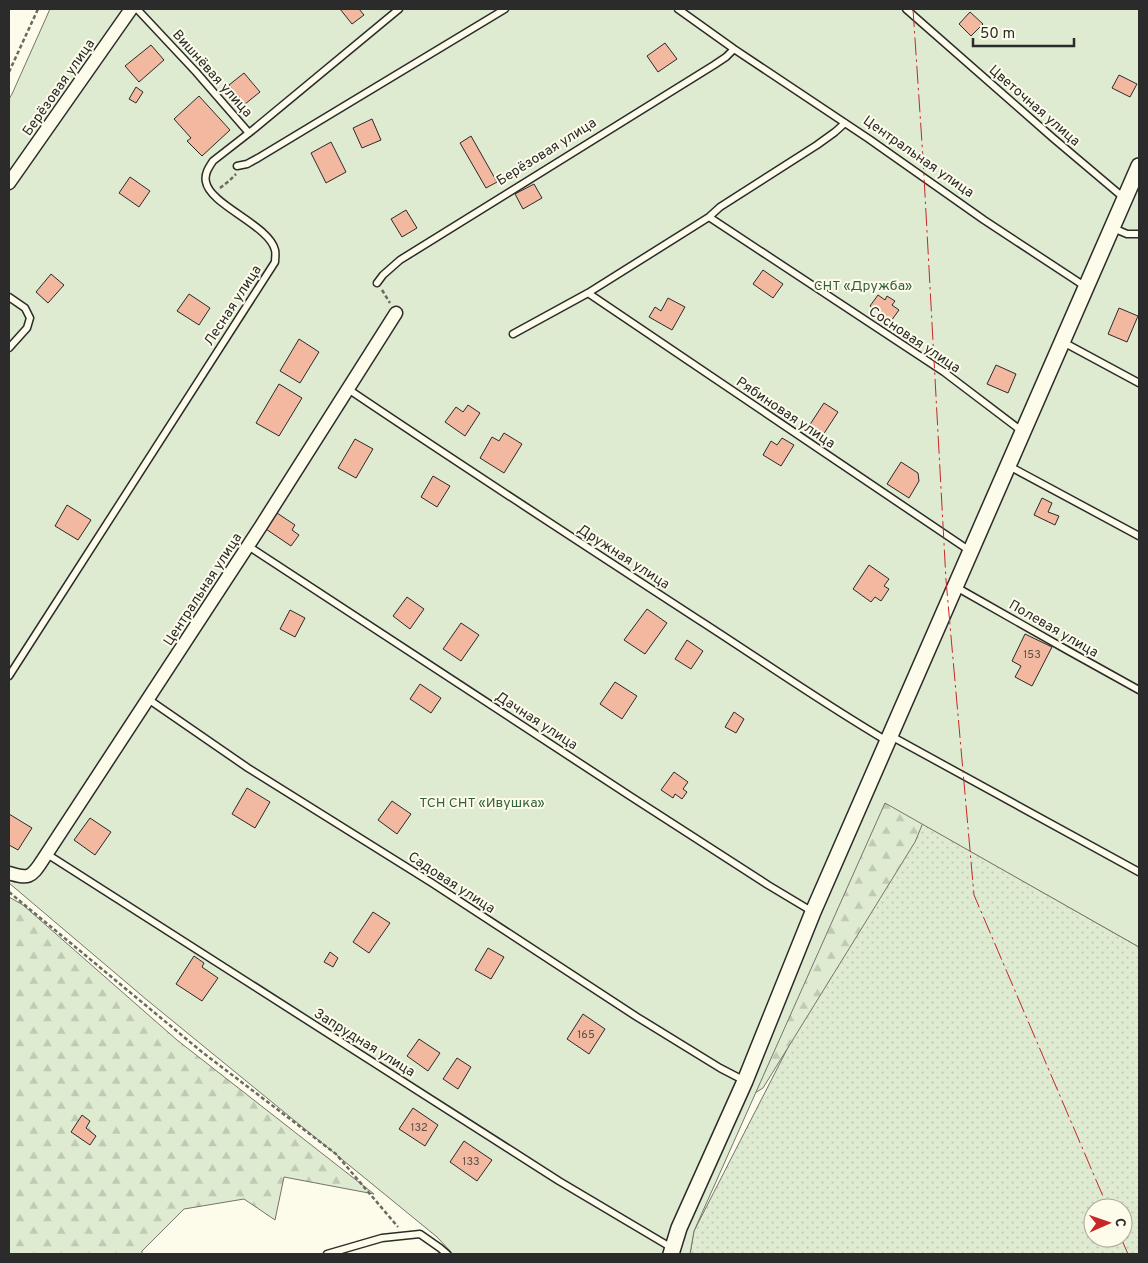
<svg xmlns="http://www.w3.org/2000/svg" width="1148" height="1263" font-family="Overpass,sans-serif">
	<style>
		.grass { fill: url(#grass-dots); stroke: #74746e; fill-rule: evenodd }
		.forest { fill: url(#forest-firs); stroke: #74746e }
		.garden { fill: #deebd1; stroke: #74746e }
		.building { fill: #f2b8a0; stroke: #2b2b2b }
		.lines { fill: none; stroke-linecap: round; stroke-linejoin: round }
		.service-casing { stroke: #2b2b2b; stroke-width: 9 }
		.minor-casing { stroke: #2b2b2b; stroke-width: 15 }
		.tertiary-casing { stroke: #2b2b2b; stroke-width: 18 }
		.path { stroke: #6a6964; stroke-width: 2.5; stroke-dasharray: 4 2.5; stroke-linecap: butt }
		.service { stroke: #fdfbea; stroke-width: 6 }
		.minor { stroke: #fdfbea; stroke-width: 12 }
		.tertiary { stroke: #fdfbea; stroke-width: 15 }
		.power { stroke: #c62828; stroke-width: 1; stroke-dasharray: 18 4 2.5 4; stroke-linecap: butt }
		.labels { text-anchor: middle; stroke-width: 4; stroke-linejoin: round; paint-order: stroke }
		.number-label { font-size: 11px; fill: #5d4e48 }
		.street-label { font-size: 14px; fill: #2b2b2b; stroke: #fdfbea }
		.park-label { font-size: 14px; fill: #34623c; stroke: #fdfbea }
	</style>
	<defs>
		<pattern id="grass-dots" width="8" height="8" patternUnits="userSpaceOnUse" patternTransform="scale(1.25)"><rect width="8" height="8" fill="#deebd1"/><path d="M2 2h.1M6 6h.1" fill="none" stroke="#bfcab4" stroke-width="1.8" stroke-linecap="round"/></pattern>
		<pattern id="forest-firs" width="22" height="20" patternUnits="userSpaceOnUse" patternTransform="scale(1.25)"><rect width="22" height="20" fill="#deebd1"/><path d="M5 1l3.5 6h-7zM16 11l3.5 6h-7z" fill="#bfcab4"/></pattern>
	</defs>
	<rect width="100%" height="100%" fill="#fdfbea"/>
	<path class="grass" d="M907,815L1139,947V1254H690L694,1231ZM1093,1208H1123V1238H1093Z"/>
	<path class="forest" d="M894,761L932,801L915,842L763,1088L750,1096Z
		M9,897L23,905L177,1040L374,1194L284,1177L275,1220L244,1199L184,1209L142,1251V1254H9Z"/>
	<path class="garden" d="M50,9H1139V947L885,803L694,1231L690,1254H453L437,1237L147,1000L9,883V99L12,94Z"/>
	<path class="building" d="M340,9H359L364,15L352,24Z
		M970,12L983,24L971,36L959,24Z
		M665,43L677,59L658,72L647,56Z
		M151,45L164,60L139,82L125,66Z
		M244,73L260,92L245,104L229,85Z
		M1119,75L1137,84L1130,97L1112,88Z
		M136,87L143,92L136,103L129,99Z
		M199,96L230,130L202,156L187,141L191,138L174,119Z
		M372,119L381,140L362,148L353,128Z
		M471,136L497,182L486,188L460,143Z
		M331,142L346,172L326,183L311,153Z
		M130,177L150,191L139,207L119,193Z
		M534,184L542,198L523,209L515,194Z
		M406,210L417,228L402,237L391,219Z
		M763,270L783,284L773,298L753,284Z
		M51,274L64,285L48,303L36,292Z
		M189,294L210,308L199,325L177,311Z
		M878,295L885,300L887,296L895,301L892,305L899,310L891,321L885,318L883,321L876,316L879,312L870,306Z
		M668,298L685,307L672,330L649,317L655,307L661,311Z
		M1119,308L1138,316L1127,342L1108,334Z
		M299,339L319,352L300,383L280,371Z
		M996,365L1016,374L1008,393L987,384Z
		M279,384L302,398L279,436L256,423Z
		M824,403L838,412L821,438L807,429Z
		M468,405L480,413L465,436L445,422L456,407L463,412Z
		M504,433L522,444L504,473L480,458L492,437L499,441Z
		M782,438L794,445L781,466L763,455L771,441L777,445Z
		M355,439L373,449L356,478L338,468Z
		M901,462L918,473L919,481L909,498L887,484Z
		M433,476L450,486L437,507L421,497Z
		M1042,498L1052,503L1048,512L1059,516L1055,525L1034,515Z
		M67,505L91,520L78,540L55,526Z
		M274,511L295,525L292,530L299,535L291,546L263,527Z
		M869,565L889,579L884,586L889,589L881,601L875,597L871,602L853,589Z
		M407,597L424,609L410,629L393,616Z
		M647,609L667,623L645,654L624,640Z
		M290,610L305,618L295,637L280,629Z
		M461,623L479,635L461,661L443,649Z
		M1025,634L1052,647L1032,686L1015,677L1021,666L1012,661Z
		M687,640L703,651L691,669L675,659Z
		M615,682L637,696L622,719L600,704Z
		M420,684L441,698L431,713L410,699Z
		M734,712L744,719L736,733L725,727Z
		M674,772L688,782L683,789L687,792L682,799L675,794L673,798L661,790Z
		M247,788L270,802L255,828L232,814Z
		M392,801L411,814L397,834L378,820Z
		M9,814L32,828L18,850L9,845Z
		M90,818L111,832L95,855L74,840Z
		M373,912L390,923L369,953L353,942Z
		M488,948L504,957L491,979L475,970Z
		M330,952L338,958L333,967L324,962Z
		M194,956L204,963L202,967L218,978L202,1001L176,984Z
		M583,1014L605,1029L589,1054L567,1039Z
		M419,1039L440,1053L428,1071L407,1056Z
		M457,1058L471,1067L458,1089L443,1079Z
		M413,1108L438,1125L425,1146L399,1129Z
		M82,1115L90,1121L86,1128L96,1136L90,1145L71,1132Z
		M464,1141L492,1160L477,1181L450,1162Z"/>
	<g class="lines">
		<defs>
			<path id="service" d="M137,9L196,72L249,133
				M678,9L734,49L869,139L984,220L1086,287
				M906,9L1053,138L1124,198
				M237,166L247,164L258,158L505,9
				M709,217L944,372L1023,432
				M1113,228L1127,234H1139
				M377,283L383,275L400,260L714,65L726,57L734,49
				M588,293L970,551
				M9,297L25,308L30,318L27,328L9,348
				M513,334L588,293L709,217L720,207L817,145L835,132L845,123
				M1063,342L1139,383
				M348,389C465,468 584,545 702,622C764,662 824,704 887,741
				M1009,466L1139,536
				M248,546L630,796L768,885L813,912
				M956,587L1067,650L1139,690
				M9,676L275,262C275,258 276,254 275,250C269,225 210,205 206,182C204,174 209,167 213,161L254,129L399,9
				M148,699L248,768L432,883L637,1017L720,1068L745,1081
				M891,736L1139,872
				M47,854L559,1181L672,1248
				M327,1254L382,1238L420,1234L440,1248L447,1254"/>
			<path id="minor" d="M9,183L131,9
				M9,873C28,879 31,878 42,861L261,526L396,313"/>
			<path id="tertiary" d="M671,1254L679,1228L745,1081L813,912L1139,166"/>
		</defs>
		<use href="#service" class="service-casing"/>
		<use href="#minor" class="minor-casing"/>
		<use href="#tertiary" class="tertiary-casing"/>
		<path class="path" d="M9,72L38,9
			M220,188L229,181L236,174
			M382,290L390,303
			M9,892L202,1052L336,1154L398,1227"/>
		<use href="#service" class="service"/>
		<use href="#minor" class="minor"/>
		<use href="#tertiary" class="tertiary"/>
		<path class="power" d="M913,9L923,158L946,580L974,895L1108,1208
			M1121,1238L1128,1254"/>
	</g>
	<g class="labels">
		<g class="number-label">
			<text x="1032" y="658">153</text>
			<text x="586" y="1038">165</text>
			<text x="419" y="1131">132</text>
			<text x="471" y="1165">133</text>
		</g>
		<g class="street-label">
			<text transform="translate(213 73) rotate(48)" y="5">Вишнёвая улица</text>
			<text transform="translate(58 87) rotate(-55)" y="5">Берёзовая улица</text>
			<text transform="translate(1035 105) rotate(41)" y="5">Цветочная улица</text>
			<text transform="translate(546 151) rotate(-32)" y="5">Берёзовая улица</text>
			<text transform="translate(919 156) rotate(35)" y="5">Центральная улица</text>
			<text transform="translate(232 305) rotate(-57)" y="5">Лесная улица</text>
			<text transform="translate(915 339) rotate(34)" y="5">Сосновая улица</text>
			<text transform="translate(786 412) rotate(34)" y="5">Рябиновая улица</text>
			<text transform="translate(624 556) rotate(33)" y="5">Дружная улица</text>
			<text transform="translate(202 589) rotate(-57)" y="5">Центральная улица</text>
			<text transform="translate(1054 628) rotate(30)" y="5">Полевая улица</text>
			<text transform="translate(537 720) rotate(33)" y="5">Дачная улица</text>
			<text transform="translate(452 882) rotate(33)" y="5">Садовая улица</text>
			<text transform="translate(365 1042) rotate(32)" y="5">Запрудная улица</text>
		</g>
		<g class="park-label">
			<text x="863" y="290">СНТ «Дружба»</text>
			<text x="482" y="807">ТСН СНТ «Ивушка»</text>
		</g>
	</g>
	<rect width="1148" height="1263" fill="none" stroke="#2b2b2b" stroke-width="20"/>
	<g transform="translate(1108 1223) rotate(88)"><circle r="24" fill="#fdfbea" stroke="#a9a89e"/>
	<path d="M0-4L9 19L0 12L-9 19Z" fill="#c62828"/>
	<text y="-8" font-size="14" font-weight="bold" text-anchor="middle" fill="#2b2b2b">С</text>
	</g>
	<path d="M973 38v8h101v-8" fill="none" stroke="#2b2b2b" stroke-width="2.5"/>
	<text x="980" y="38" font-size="15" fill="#2b2b2b" stroke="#fdfbea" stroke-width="4" paint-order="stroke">50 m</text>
</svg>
